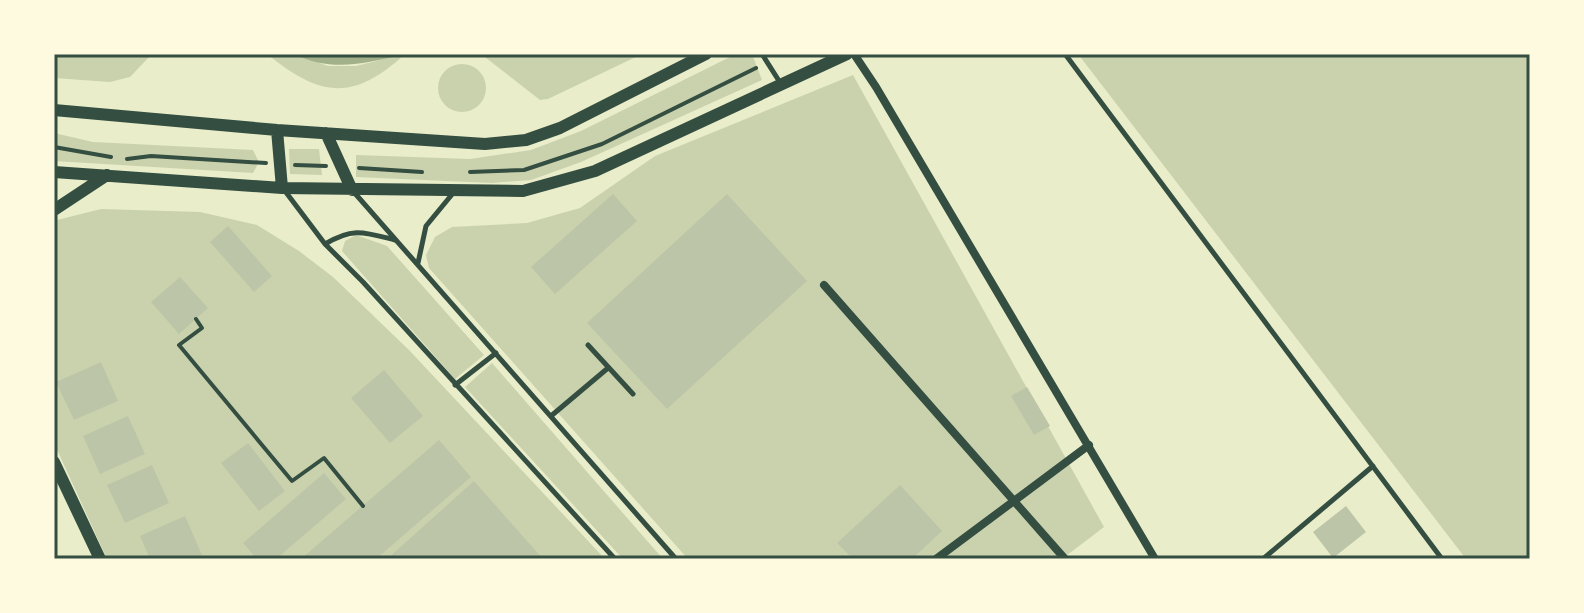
<svg xmlns="http://www.w3.org/2000/svg" width="1584" height="613" font-family="Cabin,sans-serif">
	<style>
		.green { fill: #cad2ad }
		.water { fill: #a3b18a }
		.building { fill: #bcc5a7 }
		.lines { fill: none; stroke-linecap: round; stroke-linejoin: round }
		.path { stroke: #344e41; stroke-width: 4 }
		.service { stroke: #344e41; stroke-width: 5 }
		.minor { stroke: #344e41; stroke-width: 8 }
		.secondary { stroke: #344e41; stroke-width: 12 }
		.neatline { fill: none; stroke: #344e41; stroke-width: 3 }
	</style>
	<rect width="100%" height="100%" fill="#e9edc9"/>
	<path class="green" d="M54,54H152L130,77L110,82L54,78Z
		M267,54H294L328,66H356L405,54C353,102 320,97 267,54Z
		M481,54H642L548,99L540,100Z
		M736,54H752L762,80L581,162L531,180L492,183L356,177V155L470,159L531,150L581,131Z
		M1078,54H1530V559H1466Z
		M438 88a24 24 0 1 1 48 0a24 24 0 1 1-48 0Z
		M853,75L1104,527L1062,559H688L429,268L426,255L435,237L452,227L527,223L580,208L655,156Z
		M54,133L93,142L253,150L259,162L253,173L54,161Z
		M289,149H319L322,175L290,174Z
		M101,209L200,212L257,225L299,251L333,277L409,350L605,559H107L54,443V223L57,220Z
		M356,235L387,246L484,355L455,379L342,251L345,241Z
		M492,363L663,559H623L465,387Z"/>
	<path class="water" d="M294,54H406C366,63 333,73 294,54Z"/>
	<path class="building" d="M613,194L637,221L555,294L531,267Z
		M727,194L807,281L667,409L587,323Z
		M228,226L272,276L254,292L210,242Z
		M180,277L208,308L179,334L151,302Z
		M101,362L118,401L74,420L56,382Z
		M384,370L423,416L390,443L351,398Z
		M1027,387L1050,426L1034,435L1011,396Z
		M128,416L145,454L100,474L83,436Z
		M439,440L471,477L376,559H301Z
		M248,443L285,491L259,511L221,463Z
		M152,465L169,503L125,523L107,485Z
		M324,473L346,499L276,559H257L243,543Z
		M474,481L543,559H387Z
		M900,485L942,531L912,559H853L837,543Z
		M1346,506L1366,532L1333,558L1313,532Z
		M185,516L202,555L192,559H150L140,536Z"/>
	<g class="lines">
		<path class="path" d="M54,147L111,157
			M127,159L151,156L266,163
			M295,165L326,166
			M359,168L422,172
			M470,172L524,170L602,144L756,68
			M196,319L202,328L179,345L292,481L324,458L363,506"/>
		<path class="service" d="M762,54L781,84
			M1065,54L1442,559
			M352,190L676,559
			M285,191L325,244L363,282L615,559
			M325,244C353,227 364,232 395,240
			M418,263L426,226L454,192
			M588,345L633,394
			M455,385L496,353
			M551,416L608,368
			M1263,559L1373,466"/>
		<path class="minor" d="M854,54L876,87L1155,559
			M824,285L1065,559
			M936,559L1089,445"/>
		<path class="secondary" d="M54,110L277,130L485,144L526,140L560,128L706,54
			M277,130L282,188
			M326,133L352,190
			M54,172L282,188L523,191L595,171L847,54
			M54,210L107,175
			M54,462L100,559"/>
	</g>
	<rect width="1584" height="613" fill="none" stroke="#fefae0" stroke-width="112"/>
	<rect x="56" y="56" width="1472" height="501" class="neatline"/>
</svg>
